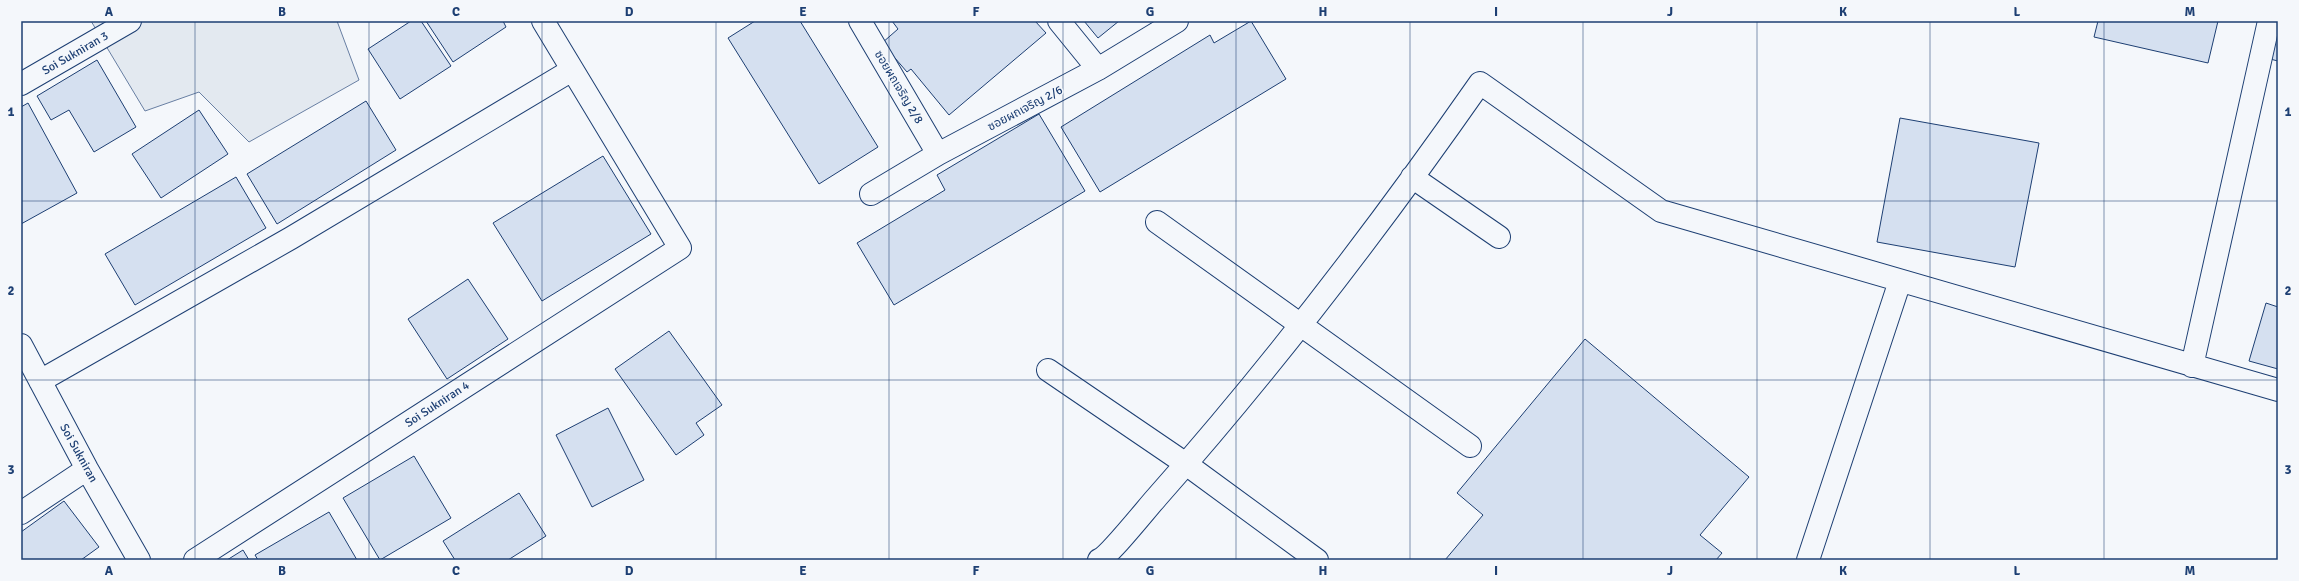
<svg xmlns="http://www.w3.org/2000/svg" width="2299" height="581" font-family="Signika,'Noto Sans Thai',sans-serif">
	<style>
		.green { fill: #e3e9f0; stroke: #687fa3 }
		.building { fill: #d5e0f0; stroke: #1d3f73 }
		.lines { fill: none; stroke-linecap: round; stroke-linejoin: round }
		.minor-casing { stroke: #1d3f73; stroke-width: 24 }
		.minor { stroke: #f4f7fb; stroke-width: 22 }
		.grid { fill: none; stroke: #1d3f73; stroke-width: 1; stroke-opacity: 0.55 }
		.labels { text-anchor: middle; stroke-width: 3; stroke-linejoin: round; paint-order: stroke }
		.street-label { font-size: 12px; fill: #1d3f73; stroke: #f4f7fb }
		.neatline { fill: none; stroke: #1d3f73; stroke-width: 1.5 }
		.grid-label { font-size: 13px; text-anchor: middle; font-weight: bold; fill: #1d3f73 }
	</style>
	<rect width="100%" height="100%" fill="#f4f7fb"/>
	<path class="green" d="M91,21H337L359,80L249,142L199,92L145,111Z"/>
	<path class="building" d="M411,21H421L451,66L400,99L368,49Z
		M426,21H503L506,27L453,62Z
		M755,21H800L878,147L819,184L728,38Z
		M892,21H1035L1046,33L949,115L911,69L907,72L882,43L898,29Z
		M1084,21H1119L1098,38Z
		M1251,21L1286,79L1100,192L1061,127L1210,35L1214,43Z
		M2098,21H2218L2208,63L2094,37Z
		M2278,21V61L2262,57Z
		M97,60L136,127L94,152L69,110L51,120L37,96Z
		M366,101L396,150L277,224L247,174Z
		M28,103L77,193L21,224V107Z
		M199,110L228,154L161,198L132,154Z
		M1039,114L1085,191L894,305L857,243L945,190L937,175Z
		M1900,118L2039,143L2015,267L1877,242Z
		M603,156L651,234L542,301L493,223Z
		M236,177L266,228L135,305L105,254Z
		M468,279L508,339L447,379L408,319Z
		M2266,303L2278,307V369L2249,361Z
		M669,331L722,405L696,423L704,435L676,455L615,369Z
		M1585,339L1749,477L1700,535L1722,553L1716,560H1445L1483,515L1457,493Z
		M608,408L644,480L592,507L556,435Z
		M414,456L451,518L380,560L343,498Z
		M519,493L546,536L508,560H455L443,541Z
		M64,501L99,547L81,560H21V532Z
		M329,512L357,560H258L255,555Z
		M243,550L249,560H227Z"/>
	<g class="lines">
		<defs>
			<path id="minor" d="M860,21L938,154
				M1059,21L1098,69
				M21,84L130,21
				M1412,177L1499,237
				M871,194L938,154L1098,69L1177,21
				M1157,222L1470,446
				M21,345L87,469L139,560
				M2192,366L2269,21
				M1048,370L1186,464L1317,560
				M40,381L291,238L572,70
				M21,513L87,469
				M195,560L680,248L543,21
				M1099,560C1109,556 1147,508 1157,497C1273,366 1380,226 1480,83L1661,211L2278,390
				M1808,560L1900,281"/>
		</defs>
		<use href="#minor" class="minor-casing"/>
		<use href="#minor" class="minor"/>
	</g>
	<path class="grid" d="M195,21V560M369,21V560M542,21V560M716,21V560M889,21V560M1063,21V560M1236,21V560M1410,21V560M1583,21V560M1757,21V560M1930,21V560M2104,21V560M21,201H2278M21,380H2278"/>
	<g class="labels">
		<g class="street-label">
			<text transform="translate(75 53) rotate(-30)" y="4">Soi Sukniran 3</text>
			<text transform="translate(899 87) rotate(59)" y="4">ซอยผถเจริญ 2/8</text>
			<text transform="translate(1025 108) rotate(-28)" y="4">ซอยผถเจริญ 2/6</text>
			<text transform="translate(437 404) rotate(-33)" y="4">Soi Sukniran 4</text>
			<text transform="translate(79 453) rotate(61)" y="4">Soi Sukniran</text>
		</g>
	</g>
	<rect width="2299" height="581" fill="none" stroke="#f4f7fb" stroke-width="44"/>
	<rect x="22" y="22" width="2255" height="537" class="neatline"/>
	<g class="grid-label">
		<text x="109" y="16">A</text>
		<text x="282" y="16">B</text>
		<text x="456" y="16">C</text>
		<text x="629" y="16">D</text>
		<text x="803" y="16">E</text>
		<text x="976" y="16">F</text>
		<text x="1150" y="16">G</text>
		<text x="1323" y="16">H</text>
		<text x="1496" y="16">I</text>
		<text x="1670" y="16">J</text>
		<text x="1843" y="16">K</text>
		<text x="2017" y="16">L</text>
		<text x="2190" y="16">M</text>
		<text x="11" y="116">1</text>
		<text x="2288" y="116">1</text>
		<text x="11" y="295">2</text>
		<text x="2288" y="295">2</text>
		<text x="11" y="474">3</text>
		<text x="2288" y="474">3</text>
		<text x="109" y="575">A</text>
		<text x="282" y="575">B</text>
		<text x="456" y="575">C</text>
		<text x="629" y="575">D</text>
		<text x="803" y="575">E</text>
		<text x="976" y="575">F</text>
		<text x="1150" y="575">G</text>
		<text x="1323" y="575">H</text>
		<text x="1496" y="575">I</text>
		<text x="1670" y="575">J</text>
		<text x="1843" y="575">K</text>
		<text x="2017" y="575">L</text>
		<text x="2190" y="575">M</text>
	</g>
</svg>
